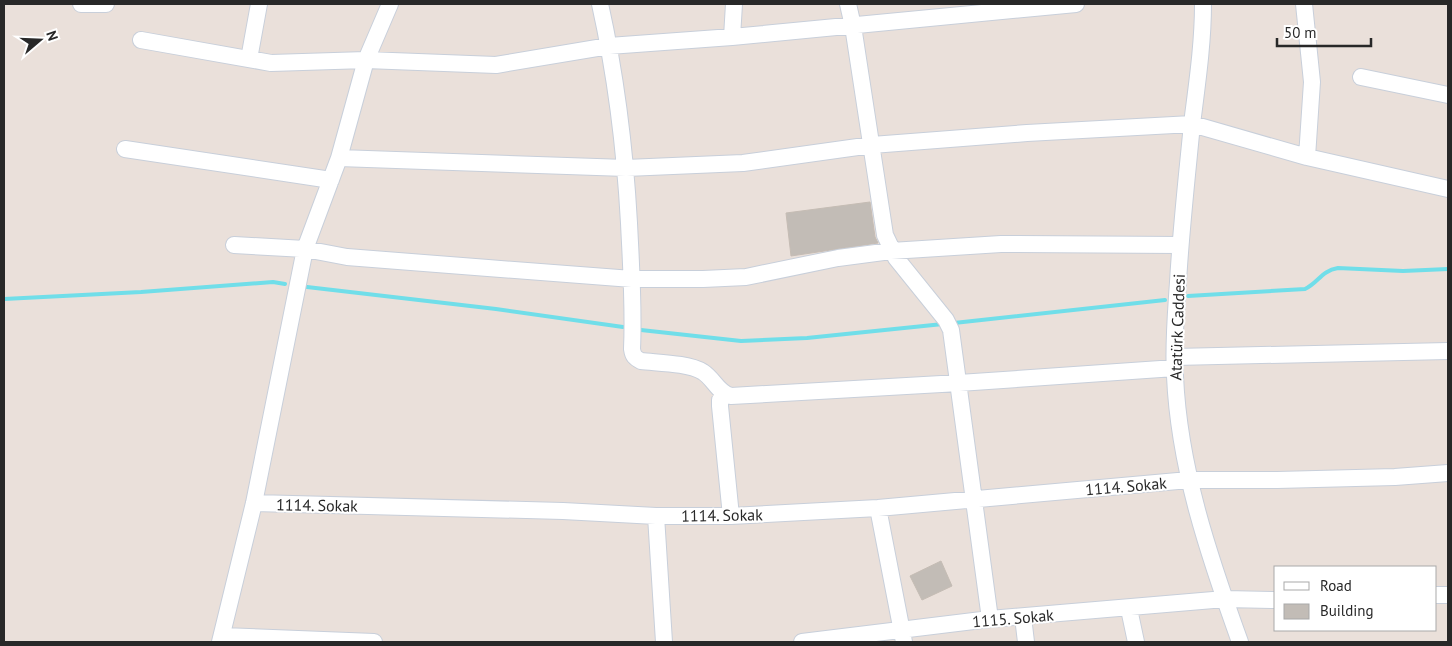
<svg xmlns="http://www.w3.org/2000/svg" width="1452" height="646" font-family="'PT Sans',sans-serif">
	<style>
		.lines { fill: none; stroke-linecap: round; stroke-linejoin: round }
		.stream { stroke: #70dee9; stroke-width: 4 }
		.building { fill: #c2bcb6; stroke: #c5bcb4 }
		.minor-casing { stroke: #c8cfda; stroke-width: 18 }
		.minor { stroke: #fff; stroke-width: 16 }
		.labels { text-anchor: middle; stroke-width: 4; stroke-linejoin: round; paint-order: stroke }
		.street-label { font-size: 16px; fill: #282828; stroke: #fff }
	</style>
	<rect width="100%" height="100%" fill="#eae0da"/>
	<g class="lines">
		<path class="stream" d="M307,287L496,309L623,327
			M1188,296L1305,289C1319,282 1321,271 1338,268L1403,271L1448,269
			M4,299L141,292L273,282L285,284
			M954,323L1165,300
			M641,330L741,341L807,338L943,324"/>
	</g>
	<path class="building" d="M870,202L875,237L878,243L791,256L786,213Z
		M941,561L952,586L922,600L910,576Z"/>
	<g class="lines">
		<defs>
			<path id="minor" d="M81,4H106
				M600,4C616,76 625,150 629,223C631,265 634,307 632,349C633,356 635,358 641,361C658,363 688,363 703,372C714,379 718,393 731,396L959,383L1175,368
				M848,4L853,26L885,235L896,258L946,320L951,330L990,619
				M1203,4C1203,44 1197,84 1192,124C1187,176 1181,229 1178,282C1176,313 1173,344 1175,376C1179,468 1209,556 1240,642
				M1304,4L1312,82L1307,157
				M732,37L734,4
				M141,40L271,63L366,60L496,65L609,46L732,37L1076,4
				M249,59L259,4
				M1361,77L1448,95
				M125,149L331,180
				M339,158L626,168L743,163L872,145L1027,133L1192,124L1307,157L1448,189
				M234,245L305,249L347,257L488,268L632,279H703L746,277L838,258L891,251L1001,244L1180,245
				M1175,357L1448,351
				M725,395L720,400V406L731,516
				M254,503L563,511L656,516H731L878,508L1189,480H1277L1395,477L1448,473
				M878,508L904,642
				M656,516L664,642
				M1436,595H1448
				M1129,609L1136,642
				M1023,617L1026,642
				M222,636L374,642
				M220,642L254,503L305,249L339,158L366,60L390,4
				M802,642L990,619L1225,599L1276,600"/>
		</defs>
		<use href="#minor" class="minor-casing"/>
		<use href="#minor" class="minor"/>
	</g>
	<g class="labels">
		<g class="street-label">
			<text transform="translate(1177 327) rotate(-88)" y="6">Atatürk Caddesi</text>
			<text transform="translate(1126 486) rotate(-5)" y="6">1114. Sokak</text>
			<text transform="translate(317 505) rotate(1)" y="6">1114. Sokak</text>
			<text transform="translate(722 515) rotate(-1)" y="6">1114. Sokak</text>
			<text transform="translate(1013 618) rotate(-5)" y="6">1115. Sokak</text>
		</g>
	</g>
	<rect width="1452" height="646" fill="none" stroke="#282828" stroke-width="10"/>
	<rect x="1274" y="566" width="162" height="65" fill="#ffffff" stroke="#a9a9a9"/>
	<rect x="1284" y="582" width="25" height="8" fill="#ffffff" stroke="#a9a9a9"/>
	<text x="1320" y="591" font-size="15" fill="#282828">Road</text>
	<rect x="1284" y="604" width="25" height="15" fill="#c2bcb6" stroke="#a9a9a9"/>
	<text x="1320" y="616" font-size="15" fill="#282828">Building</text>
	<g transform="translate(40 40) rotate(71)" stroke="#ffffff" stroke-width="4" paint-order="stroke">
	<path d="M0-4L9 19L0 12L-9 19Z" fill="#282828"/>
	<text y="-8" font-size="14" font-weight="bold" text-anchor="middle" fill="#282828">N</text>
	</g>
	<path d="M1277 38v8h94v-8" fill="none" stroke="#282828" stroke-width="2.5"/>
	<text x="1284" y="38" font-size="15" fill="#282828" stroke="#ffffff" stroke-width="4" paint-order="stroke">50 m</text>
</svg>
